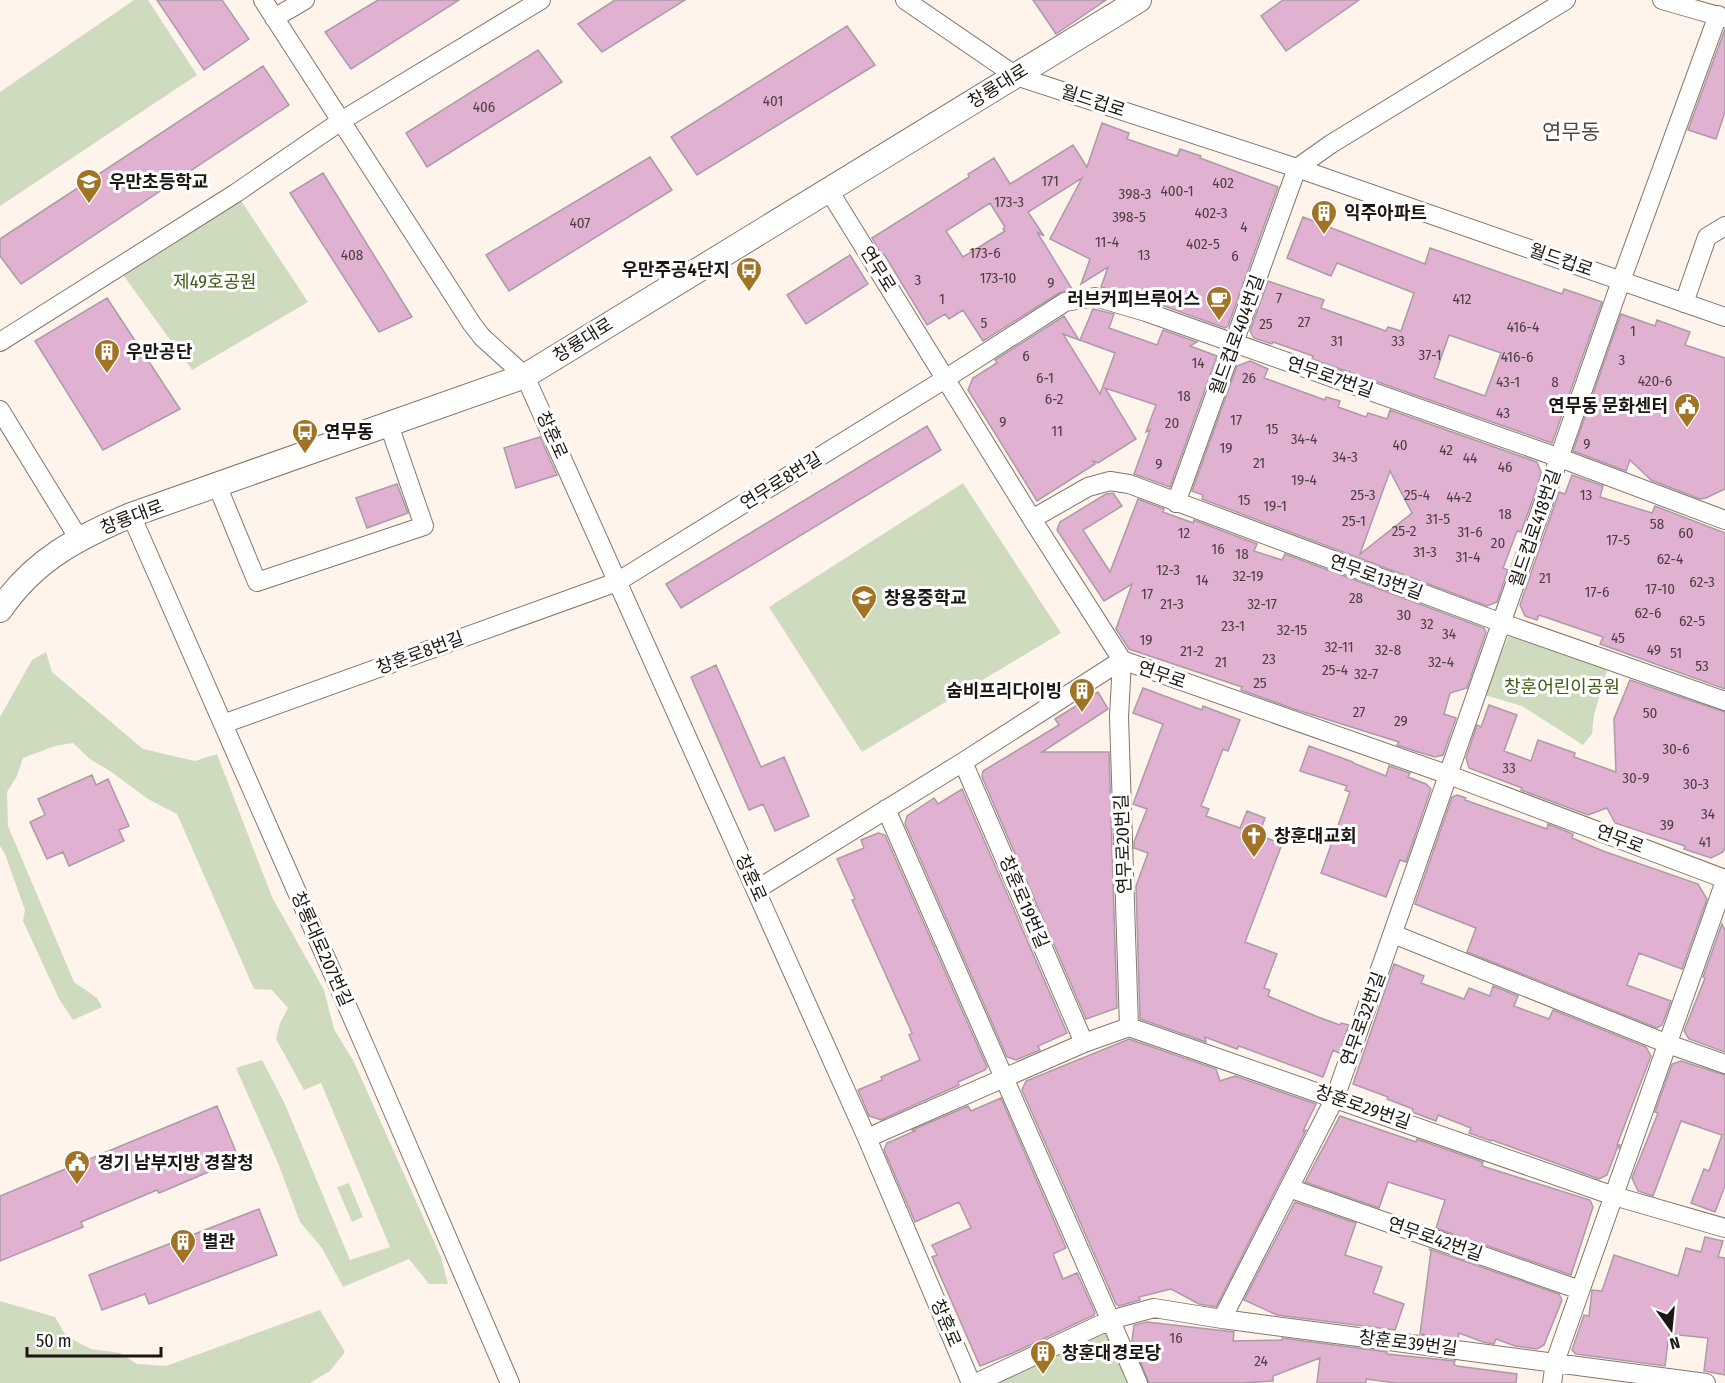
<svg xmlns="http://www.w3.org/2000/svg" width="1725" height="1383" font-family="'Fira Sans Condensed','Noto Sans KR',sans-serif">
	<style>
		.green { fill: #cfdbbe }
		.building { fill: #e0b1d0; stroke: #ac9ba6; stroke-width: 1.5; fill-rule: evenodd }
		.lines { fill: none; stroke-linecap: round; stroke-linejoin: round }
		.minor-casing { stroke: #84766a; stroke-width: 20 }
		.major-casing { stroke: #84766a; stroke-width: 26 }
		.minor { stroke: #fff; stroke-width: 18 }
		.major { stroke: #fff; stroke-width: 24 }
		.labels { text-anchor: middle; stroke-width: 6; stroke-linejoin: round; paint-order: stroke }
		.number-label { font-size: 15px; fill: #4d3e42 }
		.street-label { font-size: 18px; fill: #1c1712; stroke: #fff }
		.poi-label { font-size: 18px; font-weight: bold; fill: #1c1712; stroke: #fff; text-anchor: start }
		.park-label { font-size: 18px; fill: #445a14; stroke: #fff }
		.quarter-label { font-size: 21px; fill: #55473d; stroke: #fff }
	</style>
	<rect width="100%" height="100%" fill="#fef4ec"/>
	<path class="green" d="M134,0H148L197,75L0,206V92Z
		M236,193L308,302L192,370L118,268Z
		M963,483L1061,633L862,752L769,607Z
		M1510,632L1609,663L1594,715L1592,734L1583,745L1522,706L1485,695Z
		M46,652L52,672L143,749L195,761L217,754L272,897L324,990L334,1029L354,1062L441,1257L448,1284H429L409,1259L343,1287L322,1248L300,1222L278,1163L236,1068L262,1060L284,1102L350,1260L390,1247L321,1083L304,1090L276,1039L280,1023L288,1008L272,990L254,989L177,814L148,799L113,773L90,759L73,743L55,746L23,758L17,776L7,792L8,826L74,982L97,998L102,1007L73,1020L59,999L23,921L25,910L5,854L0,846V717L32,660Z
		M349,1183L363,1217L352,1222L337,1187Z
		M0,1301L55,1317L66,1336L91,1349L120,1353L137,1364L166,1366L320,1310L345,1352L330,1371L310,1383H0Z
		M1108,1331L1129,1383H993L992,1380Z"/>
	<path class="building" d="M157,0H222L249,39L204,70Z
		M378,0H459L351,69L325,32Z
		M615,0H685L602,52L578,24Z
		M1033,0H1106L1056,34Z
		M1283,0H1359L1286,51L1261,16Z
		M847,26L875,65L697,175L671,137Z
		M1725,29V112L1716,139L1688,130Z
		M538,50L562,82L427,167L406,133Z
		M263,66L289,105L21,284L0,256V239Z
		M1102,123L1129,133L1127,139L1177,156L1180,149L1201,156L1200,158L1278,187L1228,326L1225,328L1150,301L1101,287L1108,267L1081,284L1090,259L1050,239L1082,178L1028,212L1044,236L1037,232L1072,289L1059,293L983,341L963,310L949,319L945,314L927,325L884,254L882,255L872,238L969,177L968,174L994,158L1010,184L1073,145L1087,167ZM990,203L1005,227L1003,229L1005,231L963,257L946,231Z
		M650,157L672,190L509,291L486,255Z
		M323,173L412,317L379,332L290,193Z
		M1303,217L1425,264L1430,248L1562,294L1564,289L1602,302L1552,443L1312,359L1313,356L1273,342L1272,344L1254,338L1250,331L1268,281L1324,300L1321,308L1386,331L1388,327L1401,331L1414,293L1337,263L1331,276L1287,258ZM1449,335L1501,353L1485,396L1434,378Z
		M850,255L868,284L806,324L787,295Z
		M107,298L180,409L103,450L35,341Z
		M1093,309L1114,314L1109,328L1157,345L1163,330L1197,342L1190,346L1217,356L1170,487L1134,474L1150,430L1146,432L1156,405L1105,388L1136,439L1098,463L1093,461L1095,464L1037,501L968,390L973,378L997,363L995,360L1064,316L1079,340L1063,334L1100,394L1115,353L1080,340Z
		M1621,314L1655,326L1657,320L1690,332L1685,345L1725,358V489L1706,498L1700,499L1651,480L1630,460L1626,471L1573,451Z
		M1250,361L1268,369L1264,378L1325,400L1326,397L1340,401L1338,407L1366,417L1368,413L1387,419L1390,410L1537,462L1541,472L1538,485L1521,532L1517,531L1503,568L1508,570L1497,602L1487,606L1202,499L1203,495L1192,491L1237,366ZM1390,471L1412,513L1360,554Z
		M927,426L941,450L681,608L666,584Z
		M540,437L557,475L516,488L504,448Z
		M1572,475L1603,486L1600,497L1652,513L1655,506L1725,533V689L1600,644L1603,637L1539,615L1537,620L1525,616L1520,605L1559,492L1565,494Z
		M397,484L408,513L367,528L356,498Z
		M1113,493L1122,506L1083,530L1110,572L1138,499L1164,509L1163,512L1193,523L1194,520L1257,544L1254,551L1282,560L1285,554L1484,628L1486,632L1467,688L1450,693L1444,714L1456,718L1443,755L1435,757L1418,752L1397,745L1399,742L1294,709L1241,690L1242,687L1129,649L1116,629L1132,584L1104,601L1057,530L1060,522L1106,494Z
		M716,665L761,767L784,757L809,816L775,831L763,804L749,810L691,677Z
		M1630,680L1725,712V848L1723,852L1711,858L1684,849L1685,846L1615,823L1607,808L1588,815L1521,790L1522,788L1469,768L1466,758L1477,725L1481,727L1489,705L1517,715L1504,751L1531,761L1538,740L1575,753L1574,757L1616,772L1614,719Z
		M1143,688L1202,710L1203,706L1240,720L1228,751L1223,749L1201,806L1209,809L1206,816L1240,828L1247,811L1265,818L1259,835L1282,844L1245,942L1277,954L1264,988L1270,990L1268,996L1318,1017L1340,1025L1341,1023L1349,1025L1339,1053L1333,1050L1323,1077L1239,1046L1237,1049L1205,1037L1206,1042L1140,1019L1136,886L1148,853L1134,848V842L1147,809L1133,804L1163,724L1133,713Z
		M1098,692L1108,709L1042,752H1109L1117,1008L1086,1019L982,777L983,771L1059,725L1055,719Z
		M1309,746L1353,762V763L1386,776L1389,766L1410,773L1408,777L1426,784L1431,789L1406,862L1400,860L1386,897L1321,873L1350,792L1345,790L1347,786L1300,771Z
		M92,775L96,785L108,779L129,826L119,830L124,841L69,866L63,852L47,859L30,822L45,815L38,799Z
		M962,789L1067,1033L1038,1046L1040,1050L1016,1060L1007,1057L905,824L907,816L934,798L938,804Z
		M1457,795L1466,798L1465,800L1547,829L1548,824L1573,834L1572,838L1603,851L1698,884L1707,899L1682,969L1639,953L1627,985L1671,1001L1662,1025L1657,1028L1467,952L1476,928L1415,904L1452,797Z
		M878,833L885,835L987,1067L985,1070L958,1082L959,1085L881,1120L869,1116L858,1090L882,1080L881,1077L920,1060L909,1035L912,1033L852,900L855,899L837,859L864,848L861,840Z
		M1722,924L1725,930V1052L1689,1039L1684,1031L1705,978L1703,977Z
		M1394,964L1424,976L1421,983L1464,999L1469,988L1490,996L1493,986L1518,996L1514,1006L1549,1019L1553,1010L1646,1047L1651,1056L1617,1145H1620L1619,1148L1618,1146L1607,1175L1599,1179L1492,1140L1491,1141L1469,1133L1471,1128L1438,1115L1436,1121L1412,1112L1413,1109L1387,1099L1388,1097L1353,1084Z
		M1129,1039L1216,1069L1220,1081L1235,1076L1316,1104L1303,1131L1306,1130L1216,1307L1199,1304L1171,1289L1139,1297L1140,1300L1119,1306L1116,1304L1022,1090L1026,1081Z
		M1681,1061L1725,1075V1186L1715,1212L1691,1203L1704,1169L1709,1171L1722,1135L1681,1121L1653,1196L1638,1191L1632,1178L1658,1113L1655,1112L1672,1064Z
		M1001,1098L1066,1248L1053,1254L1063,1279L1077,1273L1095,1313L1094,1315L1013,1353L980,1366L932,1257L937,1255L932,1245L971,1228L959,1202L915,1222L884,1150L887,1143L915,1131L912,1130L968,1106L971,1111Z
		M217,1106L239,1159L159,1193L157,1190L81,1222L83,1227L0,1261V1196Z
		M1340,1116L1416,1142L1417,1139L1428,1143L1483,1162L1482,1166L1590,1200L1593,1207L1571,1275L1436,1228L1445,1200L1388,1182L1379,1208L1305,1182Z
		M1295,1202L1356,1223L1345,1255L1382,1267L1373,1293L1404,1304L1395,1330L1277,1315L1244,1300Z
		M259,1209L277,1255L149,1304L145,1294L102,1310L89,1275Z
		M1705,1237L1723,1241L1718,1257L1725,1258V1375L1704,1371L1708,1338L1669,1334L1665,1366L1576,1354L1572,1350L1584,1315L1589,1316L1592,1290L1602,1291L1614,1255L1678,1276L1686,1248L1701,1252Z
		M1429,1249L1559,1294L1562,1300L1544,1345L1537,1349L1515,1346L1496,1339L1494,1344L1483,1342L1459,1333L1458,1339L1420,1334L1431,1251Z
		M1147,1322L1234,1332L1233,1341L1282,1340V1338L1387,1352V1354L1455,1361L1454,1364L1457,1366L1517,1374L1516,1383H1396L1366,1379V1383H1317L1320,1358L1273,1376V1381L1243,1383H1149L1132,1341L1134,1325Z"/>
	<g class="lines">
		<defs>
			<path id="minor" d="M263,0L472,324L482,337L525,376L867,1138L971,1383
				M905,0L1016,76L1297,168L1725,317
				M1662,0L1725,18
				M274,18L305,0
				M828,189L1032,519L1122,660L1449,775L1725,879
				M1684,303L1707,237L1725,226
				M0,342L236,193L341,121L541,0
				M0,410L79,539
				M217,485L257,582L424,526L389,425
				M1176,503L1297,168L1331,144L1566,0
				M131,515L366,1049L510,1383
				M1032,519L1088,487L1110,481L1129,484L1502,623L1725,701
				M1122,660L1119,717L1129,1027
				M223,724L617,582L945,379L1065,302L1095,297L1146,312L1560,458L1725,520
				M963,762L1084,1043
				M886,809L1138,1383
				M756,890L963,762L1122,660
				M1393,934L1668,1044L1725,1064
				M867,1138L1084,1043L1129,1027L1614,1196L1725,1228
				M1289,1188L1580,1290
				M1222,1319L1335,1098L1621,281L1718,15
				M976,1383L1110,1320L1154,1308L1222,1319L1706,1383
				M1552,1383L1555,1362L1725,881"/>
			<path id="major" d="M0,610C34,560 77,538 131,515L525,376L1139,0"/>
		</defs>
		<use href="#minor" class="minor-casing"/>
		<use href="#major" class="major-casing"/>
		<use href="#minor" class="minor"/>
		<use href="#major" class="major"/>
	</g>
	<defs>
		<symbol id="school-pin" viewBox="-11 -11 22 30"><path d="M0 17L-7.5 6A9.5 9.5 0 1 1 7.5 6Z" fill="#a17325" stroke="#fff"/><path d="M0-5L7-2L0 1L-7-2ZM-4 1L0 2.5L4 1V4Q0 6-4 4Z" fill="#fff"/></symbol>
		<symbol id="building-pin" viewBox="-11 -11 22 30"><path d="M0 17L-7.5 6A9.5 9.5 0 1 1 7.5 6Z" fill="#a17325" stroke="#fff"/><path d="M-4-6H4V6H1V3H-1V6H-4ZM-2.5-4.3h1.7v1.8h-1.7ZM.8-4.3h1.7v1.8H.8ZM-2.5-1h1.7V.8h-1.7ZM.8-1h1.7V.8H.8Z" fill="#fff"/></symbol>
		<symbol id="bus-pin" viewBox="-11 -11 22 30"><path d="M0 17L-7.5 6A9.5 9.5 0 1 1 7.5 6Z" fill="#a17325" stroke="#fff"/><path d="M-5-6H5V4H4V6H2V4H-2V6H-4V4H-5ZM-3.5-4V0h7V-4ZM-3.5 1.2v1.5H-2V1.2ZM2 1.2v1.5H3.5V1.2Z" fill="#fff"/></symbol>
		<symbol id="cafe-pin" viewBox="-11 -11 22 30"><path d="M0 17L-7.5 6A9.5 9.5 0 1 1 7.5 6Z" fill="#a17325" stroke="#fff"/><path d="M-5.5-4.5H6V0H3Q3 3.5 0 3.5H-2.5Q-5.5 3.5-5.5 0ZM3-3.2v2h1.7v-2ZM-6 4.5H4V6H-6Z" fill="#fff"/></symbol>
		<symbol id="civic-pin" viewBox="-11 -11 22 30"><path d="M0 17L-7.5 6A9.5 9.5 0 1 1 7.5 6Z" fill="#a17325" stroke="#fff"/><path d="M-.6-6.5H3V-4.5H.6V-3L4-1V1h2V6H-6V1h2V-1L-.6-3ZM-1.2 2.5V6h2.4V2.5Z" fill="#fff"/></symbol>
		<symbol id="church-pin" viewBox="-11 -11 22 30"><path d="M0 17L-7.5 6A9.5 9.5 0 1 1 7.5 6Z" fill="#a17325" stroke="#fff"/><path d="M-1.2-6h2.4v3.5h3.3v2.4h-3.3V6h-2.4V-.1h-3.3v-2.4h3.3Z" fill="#fff"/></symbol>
	</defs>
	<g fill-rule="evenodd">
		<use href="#school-pin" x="74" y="167" width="30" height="40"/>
		<use href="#building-pin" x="1309" y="198" width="30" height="40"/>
		<use href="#bus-pin" x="734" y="255" width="30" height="40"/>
		<use href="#cafe-pin" x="1204" y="284" width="30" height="40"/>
		<use href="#building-pin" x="92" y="337" width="30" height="40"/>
		<use href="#civic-pin" x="1672" y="391" width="30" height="40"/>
		<use href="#bus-pin" x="290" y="417" width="30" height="40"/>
		<use href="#school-pin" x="849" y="583" width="30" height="40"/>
		<use href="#building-pin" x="1067" y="676" width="30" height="40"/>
		<use href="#church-pin" x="1239" y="821" width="30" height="40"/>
		<use href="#civic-pin" x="62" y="1148" width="30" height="40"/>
		<use href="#building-pin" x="168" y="1227" width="30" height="40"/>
		<use href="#building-pin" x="1028" y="1338" width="30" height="40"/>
	</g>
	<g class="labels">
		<g class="number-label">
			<text x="773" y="106">401</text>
			<text x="484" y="112">406</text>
			<text x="1050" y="186">171</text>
			<text x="1223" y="188">402</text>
			<text x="1177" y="196">400-1</text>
			<text x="1135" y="199">398-3</text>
			<text x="1009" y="207">173-3</text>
			<text x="1211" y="218">402-3</text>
			<text x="1129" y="222">398-5</text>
			<text x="580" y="228">407</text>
			<text x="1244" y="232">4</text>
			<text x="1107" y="247">11-4</text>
			<text x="1203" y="249">402-5</text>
			<text x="985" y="258">173-6</text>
			<text x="352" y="260">408</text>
			<text x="1144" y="260">13</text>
			<text x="1235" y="261">6</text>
			<text x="998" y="283">173-10</text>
			<text x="918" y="285">3</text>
			<text x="1051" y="288">9</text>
			<text x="1279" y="303">7</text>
			<text x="942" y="304">1</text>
			<text x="1462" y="304">412</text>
			<text x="1304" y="327">27</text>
			<text x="984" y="328">5</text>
			<text x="1266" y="329">25</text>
			<text x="1523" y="332">416-4</text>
			<text x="1633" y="336">1</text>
			<text x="1337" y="346">31</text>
			<text x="1398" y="346">33</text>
			<text x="1430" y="360">37-1</text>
			<text x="1026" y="361">6</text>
			<text x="1517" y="362">416-6</text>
			<text x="1622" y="365">3</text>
			<text x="1198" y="368">14</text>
			<text x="1045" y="383">6-1</text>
			<text x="1249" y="383">26</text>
			<text x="1655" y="386">420-6</text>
			<text x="1508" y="387">43-1</text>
			<text x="1555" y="387">8</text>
			<text x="1184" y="401">18</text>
			<text x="1054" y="404">6-2</text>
			<text x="1503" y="418">43</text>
			<text x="1236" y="425">17</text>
			<text x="1003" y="427">9</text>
			<text x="1172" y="428">20</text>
			<text x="1272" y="434">15</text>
			<text x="1057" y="436">11</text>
			<text x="1304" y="444">34-4</text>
			<text x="1587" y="449">9</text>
			<text x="1400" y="450">40</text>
			<text x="1226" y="453">19</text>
			<text x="1446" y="455">42</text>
			<text x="1345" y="462">34-3</text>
			<text x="1470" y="463">44</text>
			<text x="1259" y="468">21</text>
			<text x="1159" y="469">9</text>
			<text x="1505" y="472">46</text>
			<text x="1304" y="485">19-4</text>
			<text x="1363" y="500">25-3</text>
			<text x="1417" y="500">25-4</text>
			<text x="1586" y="500">13</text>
			<text x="1459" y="502">44-2</text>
			<text x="1244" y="505">15</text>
			<text x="1275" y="511">19-1</text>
			<text x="1505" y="519">18</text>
			<text x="1438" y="524">31-5</text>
			<text x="1354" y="526">25-1</text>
			<text x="1657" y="529">58</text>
			<text x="1404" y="536">25-2</text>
			<text x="1470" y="537">31-6</text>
			<text x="1184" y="538">12</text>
			<text x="1686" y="538">60</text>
			<text x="1618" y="545">17-5</text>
			<text x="1498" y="548">20</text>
			<text x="1218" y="554">16</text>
			<text x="1425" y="557">31-3</text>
			<text x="1242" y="559">18</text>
			<text x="1468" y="562">31-4</text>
			<text x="1670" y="564">62-4</text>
			<text x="1168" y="575">12-3</text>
			<text x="1248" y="581">32-19</text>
			<text x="1545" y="583">21</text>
			<text x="1202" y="585">14</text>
			<text x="1702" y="587">62-3</text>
			<text x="1660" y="594">17-10</text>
			<text x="1597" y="597">17-6</text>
			<text x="1147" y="599">17</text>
			<text x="1356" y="603">28</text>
			<text x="1172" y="609">21-3</text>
			<text x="1262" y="609">32-17</text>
			<text x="1648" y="618">62-6</text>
			<text x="1404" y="620">30</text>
			<text x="1692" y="626">62-5</text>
			<text x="1427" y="629">32</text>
			<text x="1233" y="631">23-1</text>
			<text x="1292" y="635">32-15</text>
			<text x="1449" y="639">34</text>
			<text x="1618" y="643">45</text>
			<text x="1146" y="645">19</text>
			<text x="1339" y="652">32-11</text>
			<text x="1388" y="655">32-8</text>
			<text x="1654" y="655">49</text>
			<text x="1192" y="656">21-2</text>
			<text x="1676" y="658">51</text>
			<text x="1269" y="664">23</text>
			<text x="1221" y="667">21</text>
			<text x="1441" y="667">32-4</text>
			<text x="1702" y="671">53</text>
			<text x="1335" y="675">25-4</text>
			<text x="1366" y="679">32-7</text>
			<text x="1260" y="688">25</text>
			<text x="1359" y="717">27</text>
			<text x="1650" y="718">50</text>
			<text x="1401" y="726">29</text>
			<text x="1676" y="754">30-6</text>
			<text x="1509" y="773">33</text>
			<text x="1636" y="783">30-9</text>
			<text x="1696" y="789">30-3</text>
			<text x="1708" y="819">34</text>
			<text x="1667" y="830">39</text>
			<text x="1705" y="847">41</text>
			<text x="1176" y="1343">16</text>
			<text x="1261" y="1366">24</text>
		</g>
		<g class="street-label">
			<text transform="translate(998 86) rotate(-32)" y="6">창룡대로</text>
			<text transform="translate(1093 101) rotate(18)" y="6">월드컵로</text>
			<text transform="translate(1561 260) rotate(19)" y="6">월드컵로</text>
			<text transform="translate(878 269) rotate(58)" y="6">연무로</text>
			<text transform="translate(1237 335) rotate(-70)" y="6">월드컵로404번길</text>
			<text transform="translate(583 340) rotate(-32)" y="6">창룡대로</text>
			<text transform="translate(1330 377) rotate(19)" y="6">연무로7번길</text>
			<text transform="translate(552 435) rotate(66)" y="6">창훈로</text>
			<text transform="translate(781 481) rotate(-32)" y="6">연무로8번길</text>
			<text transform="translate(132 517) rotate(-21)" y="6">창룡대로</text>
			<text transform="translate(1535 528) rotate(-71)" y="6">월드컵로418번길</text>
			<text transform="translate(1376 577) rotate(20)" y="6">연무로13번길</text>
			<text transform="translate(420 653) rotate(-20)" y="6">창훈로8번길</text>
			<text transform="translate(1162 675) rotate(19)" y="6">연무로</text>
			<text transform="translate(1620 839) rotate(21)" y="6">연무로</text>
			<text transform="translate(1123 844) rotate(-92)" y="6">연무로20번길</text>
			<text transform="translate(751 878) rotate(66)" y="6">창훈로</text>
			<text transform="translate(1024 902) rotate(67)" y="6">창훈로19번길</text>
			<text transform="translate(322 949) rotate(66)" y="6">창룡대로207번길</text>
			<text transform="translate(1363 1019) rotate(-70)" y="6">연무로32번길</text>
			<text transform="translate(1363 1107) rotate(19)" y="6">창훈로29번길</text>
			<text transform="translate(1435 1239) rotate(19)" y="6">연무로42번길</text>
			<text transform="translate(946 1323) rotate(67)" y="6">창훈로</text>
			<text transform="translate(1408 1343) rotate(7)" y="6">창훈로39번길</text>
		</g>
		<g class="poi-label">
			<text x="109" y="188">우만초등학교</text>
			<text x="1344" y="219">익주아파트</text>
			<text x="730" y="276" text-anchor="end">우만주공4단지</text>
			<text x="1200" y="305" text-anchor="end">러브커피브루어스</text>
			<text x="126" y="358">우만공단</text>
			<text x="1668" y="412" text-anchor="end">연무동 문화센터</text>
			<text x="324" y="438">연무동</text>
			<text x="884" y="604">창용중학교</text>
			<text x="1062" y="697" text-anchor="end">숨비프리다이빙</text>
			<text x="1274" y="842">창훈대교회</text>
			<text x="97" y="1169">경기 남부지방 경찰청</text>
			<text x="202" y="1248">별관</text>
			<text x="1062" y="1359">창훈대경로당</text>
		</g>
		<g class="park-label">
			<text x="215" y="288">제49호공원</text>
			<text x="1562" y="693">창훈어린이공원</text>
		</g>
		<g class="quarter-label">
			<text x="1571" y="139">연무동</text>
		</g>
	</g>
	<g transform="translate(1671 1329) rotate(165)" stroke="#ffffff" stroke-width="4.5" paint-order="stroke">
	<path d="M0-4.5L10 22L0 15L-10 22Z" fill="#1c1712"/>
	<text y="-9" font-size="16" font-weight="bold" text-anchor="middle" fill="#1c1712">N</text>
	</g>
	<path d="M27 1347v9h134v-9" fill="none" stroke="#1c1712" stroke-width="3"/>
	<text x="36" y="1347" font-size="18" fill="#1c1712" stroke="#ffffff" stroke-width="4.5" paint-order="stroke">50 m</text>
</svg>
